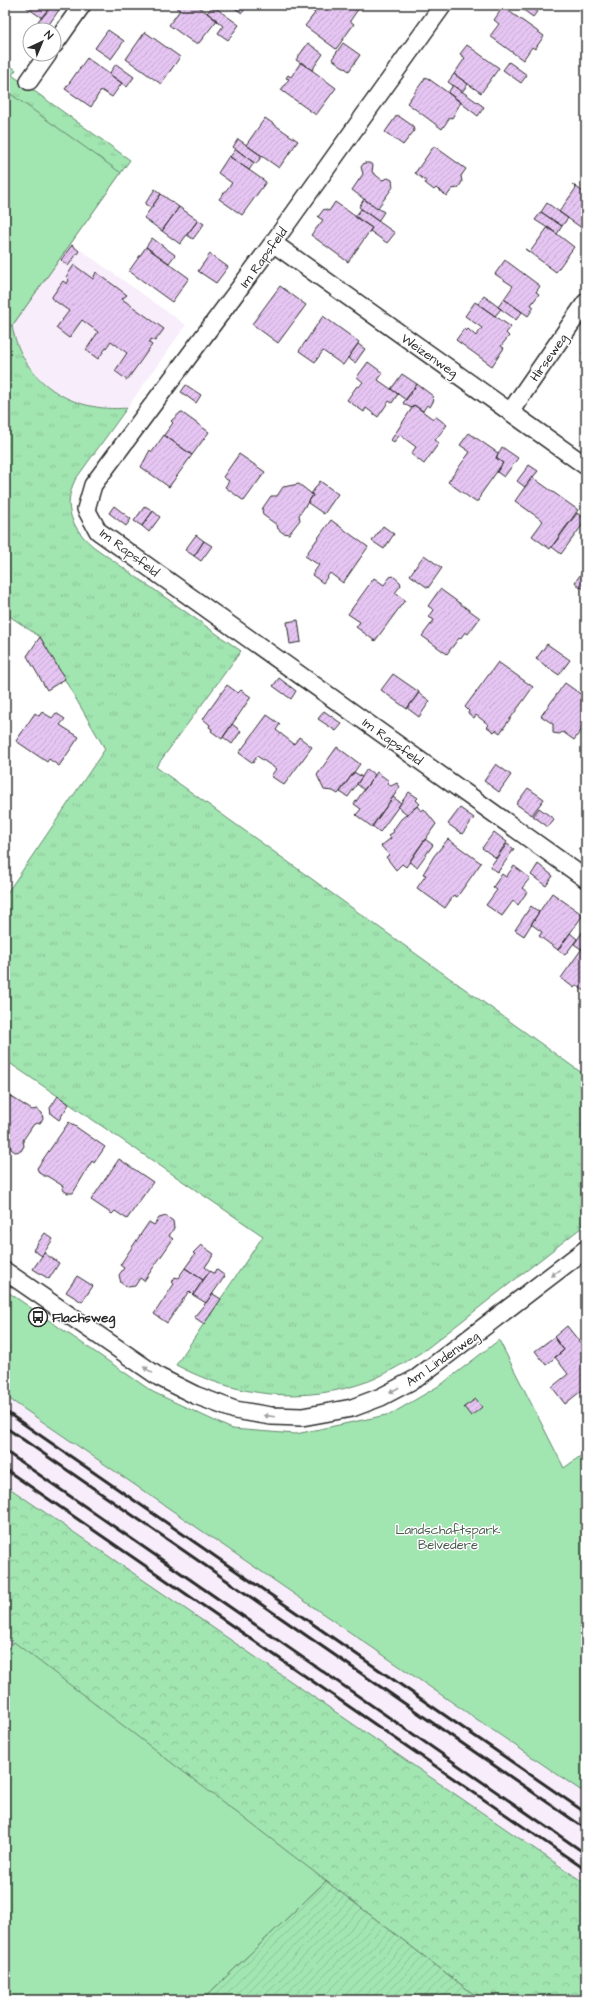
<svg xmlns="http://www.w3.org/2000/svg" width="591" height="2005" font-family="'Architects Daughter',sans-serif">
	<style>
		.built { fill: #f8eefb }
		.grass { fill: url(#grass-tufts); stroke: #66886e }
		.forest { fill: url(#forest-crowns); stroke: #66886e }
		.park { fill: #a1e5b1; stroke: #66886e }
		.garden { fill: url(#garden-furrows); stroke: #66886e }
		.building { fill: url(#building-hatch); stroke: #2b2b2b }
		.lines { fill: none; stroke-linecap: round; stroke-linejoin: round }
		.street-casing { stroke: #2b2b2b; stroke-width: 20 }
		.street { stroke: #fff; stroke-width: 17 }
		.rail { stroke: #2b2b2b; stroke-width: 3 }
		.oneway { fill: #a0a0a0 }
		.labels { text-anchor: middle; stroke-width: 3; stroke-linejoin: round; paint-order: stroke }
		.street-label { font-size: 13px; fill: #2b2b2b; stroke: #fff }
		.poi-label { font-size: 13px; font-weight: bold; fill: #2b2b2b; stroke: #fff; text-anchor: start }
		.park-label { font-size: 13px; fill: #485a4c; stroke: #fff }
	</style>
	<defs>
		<pattern id="grass-tufts" width="24" height="20" patternUnits="userSpaceOnUse"><rect width="24" height="20" fill="#a1e5b1"/><path d="M3 7l-1-3M5 7V3M7 7l1-3M15 17l-1-3M17 17v-4M19 17l1-3" fill="none" stroke="#8bc598"/></pattern>
		<pattern id="forest-crowns" width="20" height="18" patternUnits="userSpaceOnUse"><rect width="20" height="18" fill="#a1e5b1"/><path d="M2 6a3 3 0 1 1 6 0M12 15a3 3 0 1 1 6 0" fill="none" stroke="#8bc598"/></pattern>
		<pattern id="garden-furrows" width="10" height="10" patternUnits="userSpaceOnUse"><rect width="10" height="10" fill="#a1e5b1"/><path d="M-1 1l2-2M0 10L10 0M9 11l2-2" fill="none" stroke="#8bc598"/></pattern>
		<pattern id="building-hatch" width="6" height="6" patternUnits="userSpaceOnUse"><rect width="6" height="6" fill="#e6c5f2"/><path d="M-1 1l2-2M0 6l6-6M5 7l2-2" fill="none" stroke="#c5a9d0"/></pattern>
	</defs>
	<rect width="100%" height="100%" fill="#fff"/>
	<filter id="ink" filterUnits="userSpaceOnUse"><feTurbulence type="fractalNoise" baseFrequency=".025" numOctaves="2"/><feDisplacementMap in="SourceGraphic" scale="8" xChannelSelector="R" yChannelSelector="G"/><feConvolveMatrix kernelMatrix="1 2 1 2 8 2 1 2 1" color-interpolation-filters="sRGB"/></filter>
	<g filter="url(#ink)">
		<path class="built" d="M71,243L186,325L127,408L112,409L83,405L53,391L42,381L24,360L15,337L12,326Z
			M5,1396L586,1794V1884L5,1485Z"/>
		<path class="grass" d="M5,62L16,70L12,75L130,160L12,326C23,382 71,413 127,408L75,480C62,507 72,529 94,547L241,651L156,767L586,1076V1224L425,1350C407,1361 389,1373 369,1381C304,1405 236,1397 176,1365L263,1236L5,1060V896L105,749L40,637L5,613Z"/>
		<path class="forest" d="M5,1485L586,1884V2000H481L326,1881L202,2000H5V1652L13,1642L5,1636Z"/>
		<path class="park" d="M5,90L121,173L12,326L5,320Z
			M5,1290L153,1392L232,1429L296,1434L391,1414L442,1384L499,1340L564,1468L586,1452V1794L5,1396Z
			M14,1642L326,1881L202,2000H5V1652Z"/>
		<path class="garden" d="M326,1881L481,2000H202Z"/>
		<path class="building" d="M27,5H52L42,18L26,7Z
			M52,5L59,10L47,27L38,21Z
			M177,5H196L217,20L199,43H194L169,25L180,10L176,8Z
			M230,5H248L242,13Z
			M313,5H361L350,21L354,24L336,49L305,26L315,13L310,9Z
			M533,5L539,9L533,17L518,6Z
			M213,6L239,25L228,40L218,33L223,26L207,13Z
			M503,7L544,36L535,49L532,47L523,60L490,36L499,24L494,20Z
			M108,30L124,41L111,59L95,48Z
			M145,32L180,57L161,84L126,59Z
			M308,43L323,54L312,70L296,60Z
			M343,43L360,55L349,71L332,59Z
			M467,45L499,68L481,93L454,74L465,58L460,54Z
			M87,58L122,83L112,97L101,90L91,107L65,89Z
			M301,62L336,88L316,115L281,90L289,79L286,78L288,75L291,77Z
			M509,62L527,75L521,83L503,70Z
			M116,64L134,77L127,87L109,74Z
			M454,74L468,84L462,92L448,82Z
			M426,77L461,102L452,118L450,117L442,129L407,103Z
			M453,85L484,107L478,116L448,93Z
			M397,115L413,126L414,131L403,145L385,132Z
			M265,118L298,141L279,168L246,145Z
			M238,139L262,156L256,164L233,147Z
			M434,146L466,169L461,176L462,182L458,188L452,189L447,196L436,188L434,190L425,183L426,181L415,173Z
			M236,149L254,163L249,170L230,157Z
			M229,156L266,182L242,215L219,199L232,183L218,173Z
			M364,163H369L373,165L372,172L382,180L388,178L392,180L393,187L377,209L352,190L363,174L361,167Z
			M572,184L586,194V231L559,212L576,188Z
			M155,189L161,194L151,208L145,204Z
			M161,194L179,207L162,231L144,218Z
			M364,199L384,212L378,221L359,207Z
			M335,202L372,228L348,262L311,235L323,220L318,217L324,209L329,211Z
			M547,203L568,218L562,226L541,212Z
			M179,207L198,220L180,244L162,231Z
			M361,209L395,233L387,243L370,231L372,228L355,217Z
			M541,212L562,226L557,234L535,220Z
			M198,220L204,224L193,239L187,235Z
			M548,227L574,247L556,272L525,249L530,252Z
			M152,238L175,255L169,263L146,247Z
			M72,245L79,251L68,266L61,260Z
			M146,247L189,278L172,302L129,271Z
			M210,254L228,267L216,283L198,271Z
			M505,260L540,286L536,292L539,294L531,305L534,307L528,316L504,299L513,286L495,274Z
			M74,265L93,279L96,272L127,295L122,299L164,329L155,341L151,339L149,343L152,345L127,380L115,371L127,353L111,341L98,359L86,350L98,332L82,320L69,338L56,328L69,311L51,298L63,281L67,284L69,280L66,277Z
			M280,286L306,305L278,343L252,324Z
			M484,296L501,309L495,316L478,304Z
			M504,299L522,312L516,320L498,307Z
			M475,302L511,327L506,333L509,336L501,346L504,348L492,366L456,340L464,329L466,331L468,329L476,336L482,328L465,316Z
			M323,316L359,342L343,365L323,351L315,362L299,351Z
			M358,344L365,349L355,363L348,358Z
			M586,347V356L582,353Z
			M368,362L383,373L378,380L398,394L392,403L389,401L378,417L366,408L364,412L347,400L357,386L359,387L363,382L357,377Z
			M402,374L417,384L406,400L391,389Z
			M417,384L433,396L432,398L434,400L430,407L427,405L423,411L414,405L411,408L403,403Z
			M186,385L201,395L196,403L181,392Z
			M586,403V413L581,410Z
			M414,405L433,419L435,416L447,425L435,440L439,443L424,464L411,454L416,447L400,435L394,442L391,440Z
			M181,412L209,432L192,455L164,435L173,423L171,421Z
			M469,433L498,453L496,458L503,463L481,494L478,501H474L448,482L470,452L460,445Z
			M164,435L192,455L169,487L141,467L150,450L152,452Z
			M502,447L518,458L504,477L497,472L503,463L496,458Z
			M239,454L265,472L244,501L225,487L229,481L223,477Z
			M529,465L538,471L525,487L517,481Z
			M532,477L578,510L550,549L532,536L543,521L515,501Z
			M320,481L338,494L324,514L308,503L313,495L311,494Z
			M299,484L313,495L299,515L300,520L289,534L283,533L278,529L277,525L263,515L262,509L271,496H277L283,487Z
			M114,506L131,519L126,526L109,513Z
			M145,506L153,511L142,526L134,521Z
			M153,511L160,517L149,532L142,526Z
			M577,513L586,520L561,554L552,547Z
			M331,520L368,547L343,583L330,573L323,583L312,575L319,565L305,556Z
			M383,526L394,534L384,549L372,541Z
			M196,535L204,541L194,556L185,550Z
			M204,541L212,546L201,561L194,556Z
			M424,555L442,568L428,588L410,575Z
			M586,567V590L581,587L580,588L575,582Z
			M393,576L400,582L401,585L395,593L405,600L375,641L356,627L360,622L348,614L374,578L384,585L390,577Z
			M440,589L480,618L468,634L465,632L460,639L459,638L447,654L422,636L434,620L429,617L434,610L428,606Z
			M298,620L301,642L290,644L287,622Z
			M40,637L65,679L47,690L27,656Z
			M547,644L570,660L559,675L536,659Z
			M498,662L533,687L500,733L496,730L494,732L487,727L489,725L476,715L474,718L468,713L469,711L465,707Z
			M393,674L419,692L407,709L381,690Z
			M279,678L296,691L291,699L273,686Z
			M565,683L586,698V724L574,740L563,732L559,734L553,733V724L541,716Z
			M227,685L238,693L241,690L251,697L222,739L211,731L212,729L209,727L210,725L203,719Z
			M419,693L430,701L419,717L407,708Z
			M324,711L342,724L336,731L318,719Z
			M42,712L52,718L56,713L65,719L60,725L79,737L59,766L49,759L47,762L16,741L35,713L39,716Z
			M267,715L280,724L276,730L294,744L299,737L312,747L284,785L271,776L276,769L257,756L253,763L239,753Z
			M232,724L241,731L232,744L223,737Z
			M337,747L360,764L338,794L333,791L324,790L317,775Z
			M496,764L511,775L499,792L484,781Z
			M367,769L375,775L364,790L357,784Z
			M354,772L362,777L348,797L340,792Z
			M377,772L389,781L387,783L391,786L397,783L400,787L372,827L356,815L361,809L354,804Z
			M528,788L544,799L532,815L516,804Z
			M409,792L418,798L416,800L420,804L407,814L398,807Z
			M393,797L401,803L380,832L372,826Z
			M417,806L421,811L424,809L436,824L406,867L402,864L396,870L386,857L389,855L381,846L391,838L389,835L394,832L393,830L401,819Z
			M460,808L474,818L462,834L448,824Z
			M539,808L554,819L548,827L533,816Z
			M494,832L507,842L496,858L482,848Z
			M425,839L433,845L417,867L409,862Z
			M448,839L481,863L457,897L454,895L445,908L417,888L426,875L423,874L434,856Z
			M585,841L586,842V854L579,849Z
			M507,844L514,849L498,872L490,867Z
			M538,864L553,876L546,886L531,875Z
			M514,866L530,878L522,888L527,892L518,905L513,901L502,916L486,905L497,890L493,887L502,874L506,877Z
			M552,893L583,915L558,950L539,936L542,932L531,924Z
			M531,906L539,912L524,936L515,930Z
			M586,927V943L581,949L574,944Z
			M570,933L577,939L565,955L558,950Z
			M586,943V992L576,985L574,988L561,978Z
			M5,1087L9,1091L10,1096L32,1110L37,1109L42,1113L43,1119L40,1123L34,1124L23,1140L24,1146L21,1151L15,1152L11,1149L10,1143L5,1140Z
			M58,1096L69,1104L59,1120L51,1114L50,1108Z
			M69,1122L105,1147L94,1163L92,1161L73,1193H68L63,1190V1186L47,1176H44L39,1173L37,1168Z
			M119,1159L153,1182L127,1219L115,1211L112,1214L91,1200Z
			M166,1216L173,1221L174,1228L169,1236L173,1239L144,1281L140,1278L135,1286L128,1287L121,1283L119,1275L124,1268L120,1265L149,1222L154,1225L159,1218Z
			M5,1226L9,1229L5,1235Z
			M45,1233L53,1239L42,1256L33,1250Z
			M201,1245L214,1254L205,1267L210,1271L203,1280L185,1268L195,1254L193,1253Z
			M44,1253L59,1263L49,1279L33,1269Z
			M185,1268L203,1280L193,1295L189,1291L167,1323L154,1314L174,1284L172,1282L175,1277L178,1278Z
			M216,1269L225,1276L206,1303L193,1295L210,1271L214,1273Z
			M77,1276L93,1286L82,1302L66,1292Z
			M213,1294L221,1299L204,1324L194,1317Z
			M567,1326L586,1350V1387L565,1404L552,1387L568,1374L555,1357L564,1350L554,1337Z
			M554,1337L564,1350L546,1365L535,1351Z
			M476,1399L482,1407L471,1416L464,1407Z"/>
		<g class="lines">
			<defs>
				<path id="street" d="M443,5L273,243L93,485L86,509L98,531L586,879
					M54,45L82,5
					M29,81L48,54
					M273,243L586,466
					M510,412L586,302
					M5,1271L159,1377L195,1395L235,1410L271,1416L302,1417L352,1408L381,1397L417,1378L586,1249"/>
			</defs>
			<use href="#street" class="street-casing"/>
			<use href="#street" class="street"/>
			<path class="rail" d="M5,1411L586,1813
				M5,1427L586,1829
				M5,1451L586,1854
				M5,1469L586,1870"/>
		</g>
		<defs><path id="oneway-solid" d="M-6-.8H1V-3.2L6.5 0L1 3.2V.8H-6Z"/></defs>
		<g class="oneway">
			<use href="#oneway-solid" transform="translate(555 1273) rotate(142)"/>
			<use href="#oneway-solid" transform="translate(148 1370) rotate(-146)"/>
			<use href="#oneway-solid" transform="translate(394 1390) rotate(152)"/>
			<use href="#oneway-solid" transform="translate(269 1416) rotate(-173)"/>
		</g>
	</g>
	<defs>
		<symbol id="bus-ring" viewBox="-11 -11 22 22"><circle r="9.5" fill="#fff" stroke="#2b2b2b" stroke-width="1.5"/><path d="M-5-6H5V4H4V6H2V4H-2V6H-4V4H-5ZM-3.5-4V0h7V-4ZM-3.5 1.2v1.5H-2V1.2ZM2 1.2v1.5H3.5V1.2Z" fill="#2b2b2b"/></symbol>
	</defs>
	<g fill-rule="evenodd">
		<use href="#bus-ring" x="27" y="1306" width="22" height="22"/>
	</g>
	<g class="labels">
		<g class="street-label">
			<text transform="translate(263 257) rotate(-54)" y="5">Im Rapsfeld</text>
			<text transform="translate(430 355) rotate(35)" y="5">Weizenweg</text>
			<text transform="translate(548 357) rotate(-55)" y="5">Hirseweg</text>
			<text transform="translate(130 552) rotate(37)" y="5">Im Rapsfeld</text>
			<text transform="translate(393 741) rotate(36)" y="5">Im Rapsfeld</text>
			<text transform="translate(442 1358) rotate(-35)" y="5">Am Lindenweg</text>
		</g>
		<g class="poi-label">
			<text x="52" y="1322">Flachsweg</text>
		</g>
		<g class="park-label">
			<text x="448" y="1534">Landschaftspark<tspan x="448" dy="15">Belvedere</tspan></text>
		</g>
	</g>
	<rect width="591" height="2005" fill="none" stroke="#fff" stroke-width="20"/>
	<rect x="10" y="10" width="571" height="1985" fill="none" stroke="#2b2b2b" stroke-width="1.5" filter="url(#ink)"/>
	<g transform="translate(42 42) rotate(44)"><circle r="19" fill="#ffffff" stroke="#aaaaaa"/>
	<path d="M0-3L7 15L0 10L-7 15Z" fill="#2b2b2b"/>
	<text y="-6" font-size="11" font-weight="bold" text-anchor="middle" fill="#2b2b2b">N</text>
	</g>
</svg>
